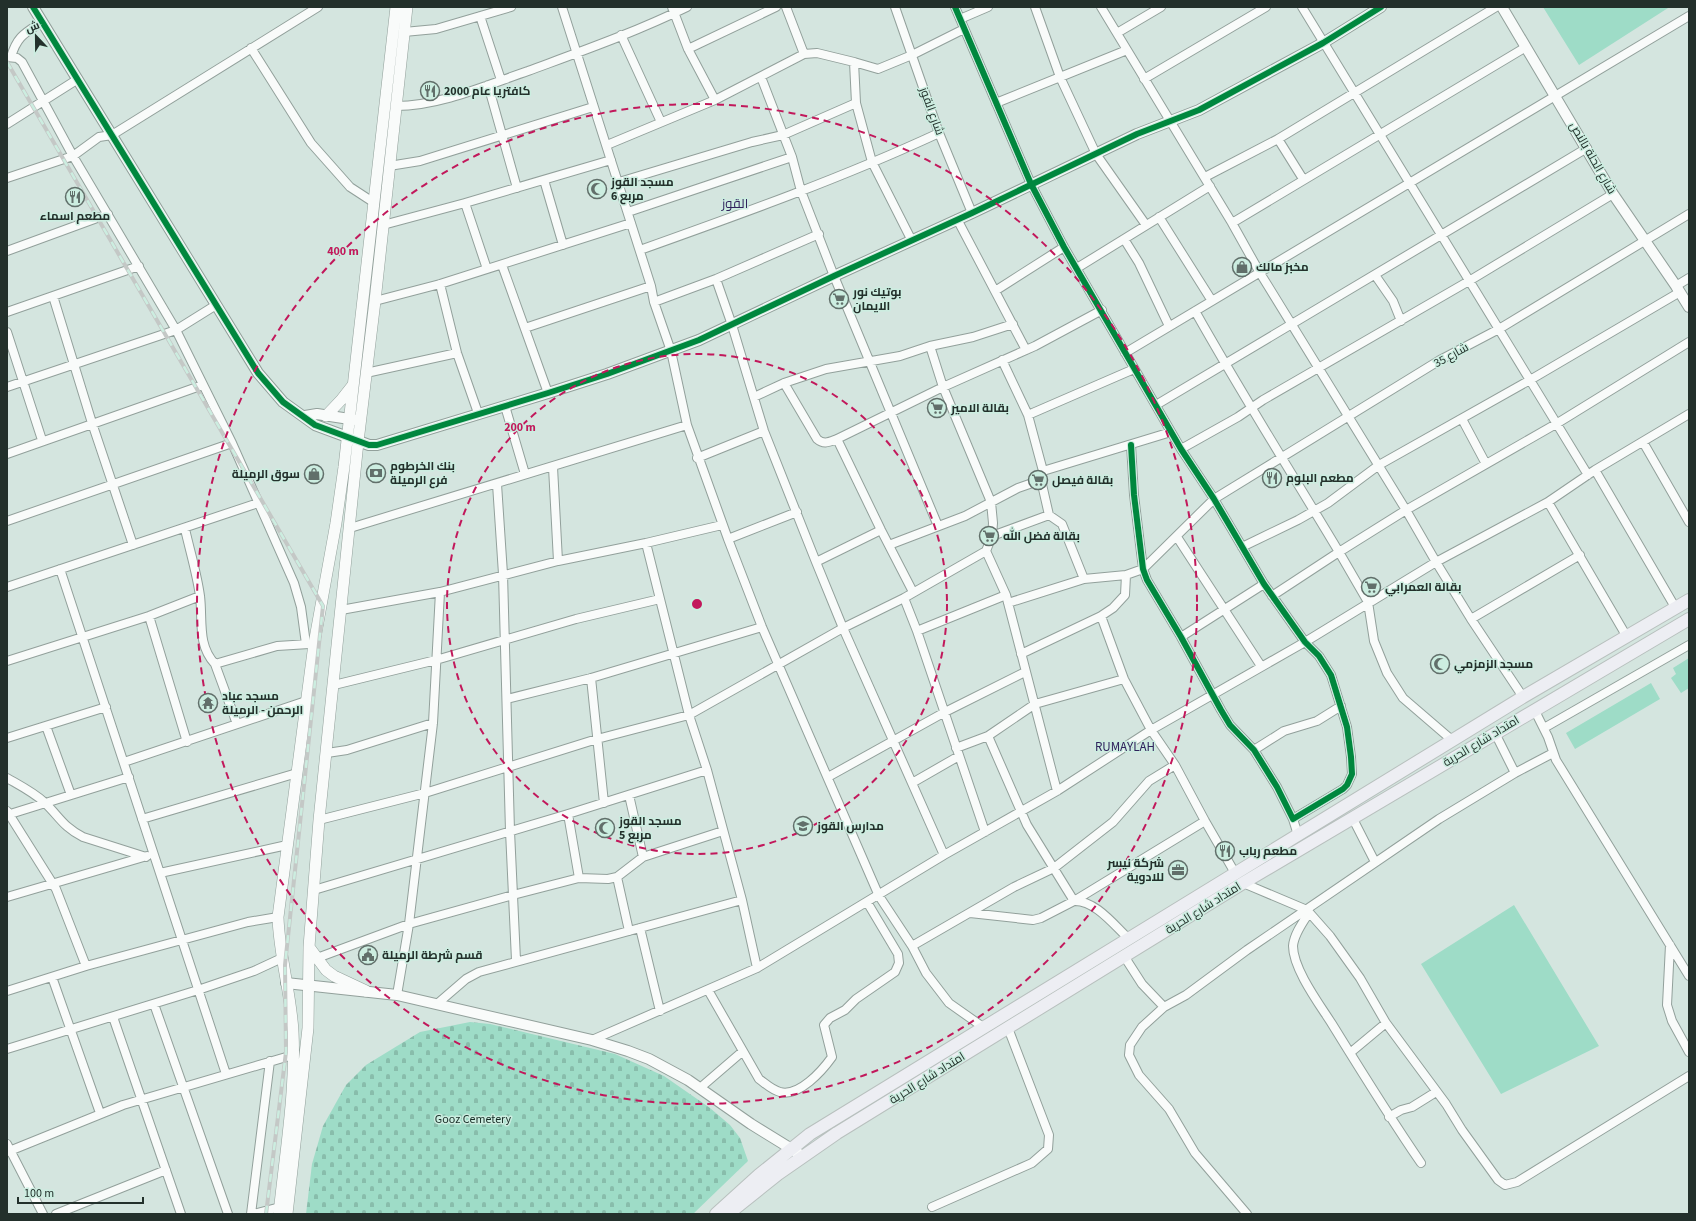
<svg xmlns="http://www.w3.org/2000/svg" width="1696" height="1221" font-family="'Source Sans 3',Cairo,sans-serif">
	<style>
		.green { fill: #9edcc7 }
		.cemetery { fill: url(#cemetery-stones) }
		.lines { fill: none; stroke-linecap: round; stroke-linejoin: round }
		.minor-casing { stroke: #92a09b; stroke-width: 10 }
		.tertiary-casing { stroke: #92a09b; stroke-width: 12 }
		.secondary-casing { stroke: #92a09b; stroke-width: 12 }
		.primary-casing { stroke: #b8c0be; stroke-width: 14 }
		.minor { stroke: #f9fbfa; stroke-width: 8 }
		.tertiary { stroke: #f9fbfa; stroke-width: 10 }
		.secondary { stroke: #f9fbfa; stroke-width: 11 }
		.primary { stroke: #edeef3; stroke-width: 12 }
		.rail-casing { stroke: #c4c8c6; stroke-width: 4 }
		.rail { stroke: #ccede0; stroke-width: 2.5; stroke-dasharray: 8; stroke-linecap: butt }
		.cycleway-casing { stroke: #ccede0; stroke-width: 8 }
		.cycleway { stroke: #00873e; stroke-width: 6 }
		.ring { fill: none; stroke: #c2185b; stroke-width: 2; stroke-dasharray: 7 5 }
		.labels { text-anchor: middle; stroke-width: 3; stroke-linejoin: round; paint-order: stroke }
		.poi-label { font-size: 12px; font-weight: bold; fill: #23302b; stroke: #ccede0; text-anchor: start }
		.street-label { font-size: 12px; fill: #23302b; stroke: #ccede0 }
		.park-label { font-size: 12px; fill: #182e27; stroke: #ccede0 }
		.neighbourhood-label { font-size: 13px; fill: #30225c; stroke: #ccede0 }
		.centre { fill: #c2185b; stroke: #ccede0; stroke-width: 2 }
		.ring-label { font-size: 12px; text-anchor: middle; font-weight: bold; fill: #c2185b; stroke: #ccede0; stroke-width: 3; stroke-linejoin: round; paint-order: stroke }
	</style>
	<defs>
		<pattern id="cemetery-stones" width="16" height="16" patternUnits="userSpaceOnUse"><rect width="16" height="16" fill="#9edcc7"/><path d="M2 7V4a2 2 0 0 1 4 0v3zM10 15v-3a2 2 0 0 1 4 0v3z" fill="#88bdab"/></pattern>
	</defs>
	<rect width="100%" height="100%" fill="#d4e5df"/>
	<path class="green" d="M1543,7H1668V8L1579,65Z
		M1689,658V688L1681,693L1671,678L1676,674L1673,668Z
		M1651,683L1660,699L1575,749L1566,733Z
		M1514,905L1599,1046L1501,1094L1421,964Z"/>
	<path class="cemetery" d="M470,1022L490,1024L615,1054L664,1076L710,1108L730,1125L740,1138L748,1161L693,1214H306L312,1164L323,1126L346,1085L366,1065L420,1032Z"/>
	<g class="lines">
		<defs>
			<path id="minor" d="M562,7C591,100 622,193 651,286L654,302L671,351L687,425L728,539L762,627L879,896L912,946L926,973L949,1003L983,1027
				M672,7L688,49L715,100
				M786,7L804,54
				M895,7L939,133L972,213
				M955,7L1031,184L1064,247L1181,449L1214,499L1264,584L1305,642L1319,656L1331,675L1347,727L1351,757L1352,774L1347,785L1343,789L1293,819L1277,787L1254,750L1230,725L1221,710L1181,637L1147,580L1143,569L1134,495L1131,445
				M1035,7L1060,77L1096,154L1146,225
				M1101,7L1232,223L1260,273L1406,510L1436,562L1471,619L1523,697
				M1302,7L1588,475
				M480,16L501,80
				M960,19L988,7
				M404,32L436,29L511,7
				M1117,33L1161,7
				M621,35L661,122
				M251,48L311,143L350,187L373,202
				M688,49L776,7
				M7,57L17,58L22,62L73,156L176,330L232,443L294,583L301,607L306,644
				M11,57C17,36 25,33 42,22
				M761,77L792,157L801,191L834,276L938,526
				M1144,79L1266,7
				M488,85L517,188
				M996,103L1127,50
				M396,106C440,106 487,85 528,71C582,51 636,32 687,7
				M7,124L78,79
				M1278,139L1303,179
				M607,145L715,100L804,54L817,53L854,62
				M389,166L420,161L593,107
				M1205,177L1278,139L1496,7
				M7,178L73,156L99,137L112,135L318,7
				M544,180L563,245
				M619,182L752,142L783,135L856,103
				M465,203L487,269
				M628,212L792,157
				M1159,217L1212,301
				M957,219L1026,350
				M1232,223L1526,47
				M383,225L465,203L611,160
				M1124,239L1139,263L1169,326
				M912,241L872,162L856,103L854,62L878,69L912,55L964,29
				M640,250C741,214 842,178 939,133
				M7,251L108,214
				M502,265L548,393
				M1077,268L1210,186
				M1375,275L1393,301L1401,321
				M716,279L732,325L764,431L816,562L843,628L944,855
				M440,284L457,353L478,413
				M1676,286L1689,278
				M995,291L1064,247
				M53,296L92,423L133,545
				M375,301L440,284L631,223
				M654,302L716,279L819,234
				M1195,311C1241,393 1291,472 1339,552L1406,510L1556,424L1689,342
				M7,312L139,266
				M525,328L651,286
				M7,332L42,440
				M1125,353L1689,16
				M1002,360L1028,415L1043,471L1041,480L1049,515L1062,524L1084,579
				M366,373L457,353
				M784,383L817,439C824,445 829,442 837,439L943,387L1035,346L1102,310
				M7,387L176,330L216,305
				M754,397L784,383L826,369L900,356L930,346L973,337L1013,324
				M1156,405L1587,148
				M505,406L525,474
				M1028,415L1134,369
				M1462,419L1486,464
				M837,439L881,530L913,592
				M1643,442L1689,522
				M1181,449L1238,417L1263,400L1469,281L1613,194
				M7,454L203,385
				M697,458L764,431
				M553,467L558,561
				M1595,470L1675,607
				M1043,471L1171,432
				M497,484L503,574L510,831L516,960
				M1548,502L1627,637
				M7,521L232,443
				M350,528L687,425
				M185,529C190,551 197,574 200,596C203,620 197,645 215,664L237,724
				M992,536L1049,515
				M1177,537L1261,666
				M728,539L797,512
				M646,543L689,715L707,770L742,900L757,968
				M889,545L965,516L1018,488L1041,480
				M1242,547L1298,520L1328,503L1379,465L1530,380L1680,292
				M986,551L1006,595L1057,791
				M816,562L881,530
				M60,569L226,1074
				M7,587L258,503
				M1272,596L1339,552L1368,602L1374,641L1387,673L1403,698L1453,741
				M904,598L917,631L985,832
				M1008,603L1084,579L1126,575L1143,569L1214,499L1440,360L1499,329L1689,214
				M341,610L440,592L558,561L646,543L722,525
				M149,616L187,742
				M1101,616L1124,679L1151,730L1175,765L1205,821L1235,873
				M1471,619L1580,555
				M917,631L1006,595
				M1181,637L1264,584
				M1021,654L1101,616L1113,608L1125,595L1126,575
				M7,661L149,616L200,596
				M215,664L277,646L309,644
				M591,678L604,803
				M334,685L436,660L576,619L660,599
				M507,699L591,678L762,627
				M1534,709L1548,737L1556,760L1689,976
				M46,726L71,795
				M1544,728L1689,645
				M1495,733L1515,773
				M988,736L1027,825L1074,901C1095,900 1114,925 1128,938
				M7,738L106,707
				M956,748L988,736L1035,704L1124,679
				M1254,750L1284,731L1317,721L1341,706
				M327,753L347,750L433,723
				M124,762L306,701
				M828,777L945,712L1025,672
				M7,778C19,785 33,792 44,802C59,816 63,827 83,837L146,857
				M912,783L959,756
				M629,795L643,857
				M7,811L56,889L86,966
				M568,814L579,878
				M7,815L129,777
				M142,819L297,773
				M1293,819L1298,835
				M1353,819L1375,862
				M319,820L425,793L597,739L689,715L843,628L904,598L986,551L992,536L993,523L991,502L943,387L930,346
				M160,873L287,845
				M617,877L629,931
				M1243,883L1307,910L1330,936L1360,978L1386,1023L1446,1104L1462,1130L1498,1180L1505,1185L1517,1182L1689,1076
				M314,890L568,814L707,770
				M7,897L147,856
				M970,913L1033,920L1041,918L1074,901L1205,821
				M1309,913C1303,922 1294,934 1293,946C1293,969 1320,1005 1332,1024C1361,1071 1390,1118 1421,1163
				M640,928L660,1011
				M1670,945L1667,1005L1672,1021L1689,1052
				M912,946L1014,887L1054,868L1113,822L1149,781L1175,765
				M1124,956L1142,984L1164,1007
				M317,958L409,924L513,895L579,878L608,879L617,877L643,857L723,831
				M52,977L100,1113
				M708,990L759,1079C766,1084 772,1090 780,1092C799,1097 822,1071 832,1057L824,1025L830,1018L845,1010L856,999L895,972L899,963L898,954L867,902
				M7,991L86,966L248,922L278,917
				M397,995L409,924L433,723L440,592
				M154,1004L228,1214
				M437,1004L466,979L479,972L742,900
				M113,1017L181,1214
				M592,1040L757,968L944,855L1057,791L1151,730L1305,642L1436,562L1548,502L1595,470L1689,414
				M7,1049L198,990L254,971L282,958
				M1350,1053L1386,1023
				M700,1088L743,1051
				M1389,1117L1401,1110L1412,1107L1436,1092
				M7,1144L43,1214
				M7,1152L123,1105L293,1055
				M932,1207L1032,1163L1048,1149L1049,1135L1008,1028
				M56,1214L166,1170
				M251,1214L270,1061
				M254,1214L280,1207
				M1247,1214L1195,1153L1169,1109L1139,1075L1129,1055L1130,1045L1142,1027L1164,1007L1186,995L1247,950L1439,819L1515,773L1553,753"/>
			<path id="tertiary" d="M33,7L258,373L283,402L315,425L369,445H377L548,393L607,374L699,340L834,276L972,213L1137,134L1199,110L1323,43L1381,7
				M1502,7L1613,194L1676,286L1689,307
				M305,416L317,414L356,420
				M286,983L397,995L592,1040L628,1051L649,1059L688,1080L751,1124L798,1153"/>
			<path id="secondary" d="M326,416L342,399L353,385
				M309,947L326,970L334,976L366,991
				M279,1214C285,1154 296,1092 293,1032C291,993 279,955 278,917L314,644L336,523L344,467L396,7
				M287,1214L308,1028L309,947L319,820L358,442L375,301L407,7"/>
			<path id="primary" d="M716,1214L759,1175L810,1134L1523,697L1689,600
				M728,1214L778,1174L837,1133L1243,883L1689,619"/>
		</defs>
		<use href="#minor" class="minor-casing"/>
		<use href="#tertiary" class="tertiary-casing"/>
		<use href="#secondary" class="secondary-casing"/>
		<use href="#primary" class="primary-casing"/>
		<use href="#minor" class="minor"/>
		<use href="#tertiary" class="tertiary"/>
		<use href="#secondary" class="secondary"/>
		<use href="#primary" class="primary"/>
		<defs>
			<path id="rail" d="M7,62L323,606L285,965L286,1052L266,1214"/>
		</defs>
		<use href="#rail" class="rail-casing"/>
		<use href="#rail" class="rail"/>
		<defs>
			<path id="cycleway" d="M33,7L258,373L283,402L315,425L369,445H377L548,393L607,374L699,340L834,276L972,213L1137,134L1199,110L1323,43L1381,7
				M955,7L1031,184L1064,247L1181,449L1214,499L1264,584L1305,642L1319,656L1331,675L1347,727L1351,757L1352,774L1347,785L1343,789L1293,819L1277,787L1254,750L1230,725L1221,710L1181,637L1147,580L1143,569L1134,495L1131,445"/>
		</defs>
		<use href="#cycleway" class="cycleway-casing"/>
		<use href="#cycleway" class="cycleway"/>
	</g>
	<g class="ring">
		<circle cx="697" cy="604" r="250"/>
		<circle cx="697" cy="604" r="500"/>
	</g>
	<defs>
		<symbol id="restaurant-ring" viewBox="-11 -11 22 22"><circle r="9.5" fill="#ccede0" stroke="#616f6a" stroke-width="1.5"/><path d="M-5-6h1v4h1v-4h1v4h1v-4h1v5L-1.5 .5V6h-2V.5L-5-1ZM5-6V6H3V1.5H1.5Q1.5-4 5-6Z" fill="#616f6a"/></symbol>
		<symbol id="mosque-ring" viewBox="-11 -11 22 22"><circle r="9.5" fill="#ccede0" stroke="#616f6a" stroke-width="1.5"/><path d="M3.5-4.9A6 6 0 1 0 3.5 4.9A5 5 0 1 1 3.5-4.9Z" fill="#616f6a"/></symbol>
		<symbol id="shop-ring" viewBox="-11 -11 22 22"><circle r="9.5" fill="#ccede0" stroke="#616f6a" stroke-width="1.5"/><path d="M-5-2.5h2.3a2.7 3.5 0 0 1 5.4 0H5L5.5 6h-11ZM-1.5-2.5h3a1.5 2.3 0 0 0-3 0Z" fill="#616f6a"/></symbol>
		<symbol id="supermarket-ring" viewBox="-11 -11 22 22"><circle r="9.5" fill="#ccede0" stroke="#616f6a" stroke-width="1.5"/><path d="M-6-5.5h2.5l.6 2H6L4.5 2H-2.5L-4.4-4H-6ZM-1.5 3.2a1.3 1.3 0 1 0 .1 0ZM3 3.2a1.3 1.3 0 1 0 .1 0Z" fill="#616f6a"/></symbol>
		<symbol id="bank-ring" viewBox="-11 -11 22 22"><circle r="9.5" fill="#ccede0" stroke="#616f6a" stroke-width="1.5"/><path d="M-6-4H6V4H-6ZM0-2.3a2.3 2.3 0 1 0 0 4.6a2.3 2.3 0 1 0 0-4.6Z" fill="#616f6a"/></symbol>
		<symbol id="temple-ring" viewBox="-11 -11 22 22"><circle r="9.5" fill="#ccede0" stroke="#616f6a" stroke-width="1.5"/><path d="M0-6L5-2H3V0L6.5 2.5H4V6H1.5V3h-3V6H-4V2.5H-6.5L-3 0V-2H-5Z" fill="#616f6a"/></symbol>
		<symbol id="school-ring" viewBox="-11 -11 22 22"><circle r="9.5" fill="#ccede0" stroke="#616f6a" stroke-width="1.5"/><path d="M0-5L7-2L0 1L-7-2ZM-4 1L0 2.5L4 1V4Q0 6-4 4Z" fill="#616f6a"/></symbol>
		<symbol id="office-ring" viewBox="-11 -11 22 22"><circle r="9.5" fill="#ccede0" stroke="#616f6a" stroke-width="1.5"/><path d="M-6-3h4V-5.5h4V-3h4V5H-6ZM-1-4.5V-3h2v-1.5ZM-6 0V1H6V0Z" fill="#616f6a"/></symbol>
		<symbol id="civic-ring" viewBox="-11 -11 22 22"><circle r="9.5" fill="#ccede0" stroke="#616f6a" stroke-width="1.5"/><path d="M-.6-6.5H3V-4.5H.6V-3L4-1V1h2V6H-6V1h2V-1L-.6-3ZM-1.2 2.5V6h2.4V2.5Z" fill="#616f6a"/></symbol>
	</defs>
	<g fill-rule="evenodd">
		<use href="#restaurant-ring" x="419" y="80" width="22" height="22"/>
		<use href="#mosque-ring" x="586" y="178" width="22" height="22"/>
		<use href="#restaurant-ring" x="64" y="186" width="22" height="22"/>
		<use href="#shop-ring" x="1231" y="256" width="22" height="22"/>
		<use href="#supermarket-ring" x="828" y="288" width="22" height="22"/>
		<use href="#supermarket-ring" x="926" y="397" width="22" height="22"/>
		<use href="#bank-ring" x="365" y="462" width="22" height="22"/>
		<use href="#shop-ring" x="303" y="463" width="22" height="22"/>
		<use href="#restaurant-ring" x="1261" y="467" width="22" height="22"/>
		<use href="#supermarket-ring" x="1027" y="469" width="22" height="22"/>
		<use href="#supermarket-ring" x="978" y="525" width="22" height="22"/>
		<use href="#supermarket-ring" x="1360" y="576" width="22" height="22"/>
		<use href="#mosque-ring" x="1429" y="653" width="22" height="22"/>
		<use href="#temple-ring" x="197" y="692" width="22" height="22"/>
		<use href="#school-ring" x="792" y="815" width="22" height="22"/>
		<use href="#mosque-ring" x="594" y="817" width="22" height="22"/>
		<use href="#restaurant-ring" x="1214" y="840" width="22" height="22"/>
		<use href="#office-ring" x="1167" y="859" width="22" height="22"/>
		<use href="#civic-ring" x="357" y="944" width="22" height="22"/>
	</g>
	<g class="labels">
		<g class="poi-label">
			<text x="444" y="95">كافتريا عام 2000</text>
			<text x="611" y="186">مسجد القوز<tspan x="611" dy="14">مربع 6</tspan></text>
			<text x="75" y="220" text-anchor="middle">مطعم اسماء</text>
			<text x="1256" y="271">مخبز مالك</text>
			<text x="853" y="296">بوتيك نور<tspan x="853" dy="14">الايمان</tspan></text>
			<text x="951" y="412">بقالة الامير</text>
			<text x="390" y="470">بنك الخرطوم<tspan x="390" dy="14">فرع الرميلة</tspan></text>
			<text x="300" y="478" text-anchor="end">سوق الرميلة</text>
			<text x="1286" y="482">مطعم البلوم</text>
			<text x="1052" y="484">بقالة فيصل</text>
			<text x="1003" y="540">بقالة فضل الله</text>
			<text x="1385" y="591">بقالة العمرابي</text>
			<text x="1454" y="668">مسجد الزمزمي</text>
			<text x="222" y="700">مسجد عباد<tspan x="222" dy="14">الرحمن - الرميلة</tspan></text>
			<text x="619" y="825">مسجد القوز<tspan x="619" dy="14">مربع 5</tspan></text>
			<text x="817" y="830">مدارس القوز</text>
			<text x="1239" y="855">مطعم رباب</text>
			<text x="1164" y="867" text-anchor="end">شركة نيسر<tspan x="1164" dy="14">للادوية</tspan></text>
			<text x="382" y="959">قسم شرطة الرميلة</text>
		</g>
		<g class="street-label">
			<text transform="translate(932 111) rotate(70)" y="4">شارع القوز</text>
			<text transform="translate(1593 158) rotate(60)" y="4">شارع الحلة بالنص</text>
			<text transform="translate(1451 355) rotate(-29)" y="4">شارع 35</text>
			<text transform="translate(1481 741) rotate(-31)" y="4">امتداد شارع الحرية</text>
			<text transform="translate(1203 908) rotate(-32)" y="4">امتداد شارع الحرية</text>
			<text transform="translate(927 1078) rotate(-32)" y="4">امتداد شارع الحرية</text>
		</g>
		<g class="park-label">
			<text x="473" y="1123">Gooz Cemetery</text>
		</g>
		<g class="neighbourhood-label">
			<text x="735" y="208">القوز</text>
			<text x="1125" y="751">RUMAYLAH</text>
		</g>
	</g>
	<circle cx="697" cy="604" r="6" class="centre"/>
	<g class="ring-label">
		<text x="343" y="255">400 m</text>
		<text x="520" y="431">200 m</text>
	</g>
	<rect width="1696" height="1221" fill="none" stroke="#23302b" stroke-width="16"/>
	<g transform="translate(36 36) rotate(338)" stroke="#ccede0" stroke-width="3" paint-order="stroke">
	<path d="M0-3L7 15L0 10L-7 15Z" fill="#23302b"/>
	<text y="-6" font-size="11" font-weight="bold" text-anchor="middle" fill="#23302b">ش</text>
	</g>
	<path d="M18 1197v6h125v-6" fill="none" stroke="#23302b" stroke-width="2"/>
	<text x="24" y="1197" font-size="12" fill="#23302b" stroke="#ccede0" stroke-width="3" paint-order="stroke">100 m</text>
</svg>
